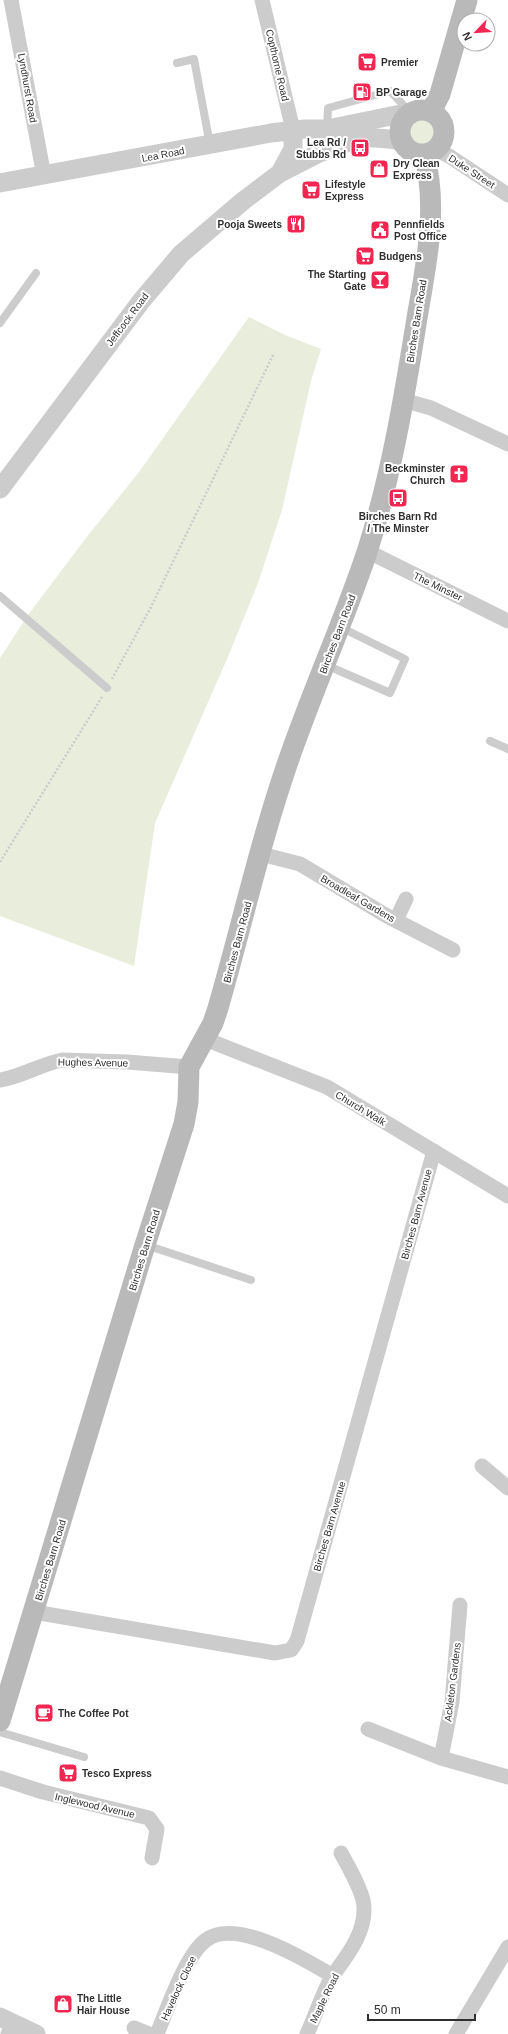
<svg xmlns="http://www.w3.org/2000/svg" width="508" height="2034" font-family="Helvetica,sans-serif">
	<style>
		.green { fill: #e8eddc }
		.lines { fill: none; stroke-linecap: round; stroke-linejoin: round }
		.path { stroke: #ccc; stroke-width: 2.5; stroke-dasharray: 2 2; stroke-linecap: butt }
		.service { stroke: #ccc; stroke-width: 8 }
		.minor { stroke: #ccc; stroke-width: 15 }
		.tertiary { stroke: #ccc; stroke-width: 19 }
		.secondary { stroke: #b9b9b9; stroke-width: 21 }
		.labels { text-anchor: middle; stroke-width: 4; stroke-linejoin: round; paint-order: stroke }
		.poi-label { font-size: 10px; font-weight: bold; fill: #2f2f2f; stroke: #fff; text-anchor: start }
		.street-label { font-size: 10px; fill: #2f2f2f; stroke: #fff }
	</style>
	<rect width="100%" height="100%" fill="#fff"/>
	<path class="green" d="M406 132a15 15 0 1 1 30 0a15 15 0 1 1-30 0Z
		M249,317L285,335L321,349L311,381L282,510L258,583L227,659L155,823L134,966L0,916V658L28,615L86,538L139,472Z"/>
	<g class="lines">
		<path class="path" d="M112,679L151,607L274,353
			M0,862L102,697"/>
		<path class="service" d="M177,63L194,59L210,145
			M327,129L328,108L390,91L410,112
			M0,323L36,273
			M0,596L107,688
			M326,665L390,693L405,659L340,627
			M490,741L508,749
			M146,1245L251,1280
			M0,1732L84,1757"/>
		<path class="minor" d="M11,0L44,176
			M262,0L293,130
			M435,149L449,156L508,195
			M403,400L431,408L508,444
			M367,551L508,621
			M261,854L300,864L387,916L453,950
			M396,920L406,899
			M205,1039L327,1087L508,1196
			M0,1080C21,1077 41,1064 62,1060L127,1062L189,1067
			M482,1466L508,1488
			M34,1612L275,1653L291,1650L297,1641L434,1151
			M368,1729L441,1758L508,1777
			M441,1758L452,1702L460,1605
			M0,1778L43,1792L149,1818L157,1829L152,1858
			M134,2028L149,2034
			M8,2034L13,2023
			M157,2034C167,2010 186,1954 206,1940C236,1917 306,1960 333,1976
			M307,2034C315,2017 324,1989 333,1975C348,1955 369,1928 363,1900C359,1884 349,1868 341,1853
			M456,2034L508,1947"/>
		<path class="tertiary" d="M348,135C365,139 384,137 402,141
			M280,173L293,149V130
			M0,183L271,133L305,129H327L411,112
			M0,489L142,300L181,254L243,201L280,173L319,153L359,138
			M0,2017L36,2034"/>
		<path class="secondary" d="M400 132a22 22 0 1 1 44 0a22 22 0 1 1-44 0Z
			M431,112L440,94L467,0
			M0,1721L145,1245L184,1124L188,1102L189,1067L213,1023L218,1008C242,925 261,838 290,756C314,687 344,621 367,552C392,474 405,393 418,312C427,261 438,205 424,154"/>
	</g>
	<defs>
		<symbol id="supermarket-square" viewBox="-11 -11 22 22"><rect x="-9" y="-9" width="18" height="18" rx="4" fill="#f12752" stroke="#fff"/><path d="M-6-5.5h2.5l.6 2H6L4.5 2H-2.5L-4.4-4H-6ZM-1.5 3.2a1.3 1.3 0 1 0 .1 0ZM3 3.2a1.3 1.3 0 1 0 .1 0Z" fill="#fff"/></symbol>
		<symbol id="fuel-square" viewBox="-11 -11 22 22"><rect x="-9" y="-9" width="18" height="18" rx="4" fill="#f12752" stroke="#fff"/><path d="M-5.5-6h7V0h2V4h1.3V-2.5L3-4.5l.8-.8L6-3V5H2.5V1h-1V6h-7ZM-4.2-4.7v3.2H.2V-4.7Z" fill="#fff"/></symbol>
		<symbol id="bus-square" viewBox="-11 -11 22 22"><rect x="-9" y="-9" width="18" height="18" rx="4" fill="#f12752" stroke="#fff"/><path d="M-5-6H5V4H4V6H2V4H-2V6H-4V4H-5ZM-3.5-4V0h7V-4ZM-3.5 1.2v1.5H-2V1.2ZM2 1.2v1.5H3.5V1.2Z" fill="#fff"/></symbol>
		<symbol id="shop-square" viewBox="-11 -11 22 22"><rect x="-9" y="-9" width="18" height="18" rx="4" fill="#f12752" stroke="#fff"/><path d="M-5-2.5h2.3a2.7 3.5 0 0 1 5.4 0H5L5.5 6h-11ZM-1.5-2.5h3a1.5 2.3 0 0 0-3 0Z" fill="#fff"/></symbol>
		<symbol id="restaurant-square" viewBox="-11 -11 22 22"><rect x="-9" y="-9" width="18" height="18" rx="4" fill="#f12752" stroke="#fff"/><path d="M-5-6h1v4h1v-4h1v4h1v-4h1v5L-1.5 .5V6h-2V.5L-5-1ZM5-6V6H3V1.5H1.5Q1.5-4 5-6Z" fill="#fff"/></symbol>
		<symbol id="civic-square" viewBox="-11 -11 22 22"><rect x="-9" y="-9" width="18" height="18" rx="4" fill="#f12752" stroke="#fff"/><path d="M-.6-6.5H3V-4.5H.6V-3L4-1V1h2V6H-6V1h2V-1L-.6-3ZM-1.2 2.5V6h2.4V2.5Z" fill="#fff"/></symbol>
		<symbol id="bar-square" viewBox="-11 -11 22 22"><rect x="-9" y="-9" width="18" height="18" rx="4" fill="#f12752" stroke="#fff"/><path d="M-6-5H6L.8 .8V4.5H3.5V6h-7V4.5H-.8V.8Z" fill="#fff"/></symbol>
		<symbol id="church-square" viewBox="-11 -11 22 22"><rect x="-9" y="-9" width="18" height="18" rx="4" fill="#f12752" stroke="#fff"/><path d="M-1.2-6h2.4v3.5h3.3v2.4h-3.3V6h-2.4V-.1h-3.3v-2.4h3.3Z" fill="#fff"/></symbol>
		<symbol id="cafe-square" viewBox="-11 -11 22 22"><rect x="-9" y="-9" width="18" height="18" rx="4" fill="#f12752" stroke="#fff"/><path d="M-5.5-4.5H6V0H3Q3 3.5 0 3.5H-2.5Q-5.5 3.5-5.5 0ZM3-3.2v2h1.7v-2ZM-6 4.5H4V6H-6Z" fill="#fff"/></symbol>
	</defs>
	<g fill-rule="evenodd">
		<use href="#supermarket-square" x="356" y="51" width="22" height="22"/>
		<use href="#fuel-square" x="351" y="81" width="22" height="22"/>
		<use href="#bus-square" x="349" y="137" width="22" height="22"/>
		<use href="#shop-square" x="368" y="158" width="22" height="22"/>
		<use href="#supermarket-square" x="300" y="179" width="22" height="22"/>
		<use href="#restaurant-square" x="285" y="213" width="22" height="22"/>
		<use href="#civic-square" x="369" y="219" width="22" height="22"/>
		<use href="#supermarket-square" x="354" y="245" width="22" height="22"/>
		<use href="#bar-square" x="369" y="269" width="22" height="22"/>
		<use href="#church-square" x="448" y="463" width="22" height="22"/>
		<use href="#bus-square" x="387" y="487" width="22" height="22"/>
		<use href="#cafe-square" x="33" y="1702" width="22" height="22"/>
		<use href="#supermarket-square" x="57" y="1762" width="22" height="22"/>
		<use href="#shop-square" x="52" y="1993" width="22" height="22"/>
	</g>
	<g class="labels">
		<g class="poi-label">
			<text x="381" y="66">Premier</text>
			<text x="376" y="96">BP Garage</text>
			<text x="346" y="146" text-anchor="end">Lea Rd /<tspan x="346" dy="12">Stubbs Rd</tspan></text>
			<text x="393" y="167">Dry Clean<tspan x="393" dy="12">Express</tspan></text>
			<text x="325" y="188">Lifestyle<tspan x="325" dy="12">Express</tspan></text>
			<text x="282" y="228" text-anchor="end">Pooja Sweets</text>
			<text x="394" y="228">Pennfields<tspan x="394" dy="12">Post Office</tspan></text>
			<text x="379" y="260">Budgens</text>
			<text x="366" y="278" text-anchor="end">The Starting<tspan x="366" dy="12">Gate</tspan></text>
			<text x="445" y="472" text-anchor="end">Beckminster<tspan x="445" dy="12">Church</tspan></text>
			<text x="398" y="520" text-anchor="middle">Birches Barn Rd<tspan x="398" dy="12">/ The Minster</tspan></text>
			<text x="58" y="1717">The Coffee Pot</text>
			<text x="82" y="1777">Tesco Express</text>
			<text x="77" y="2002">The Little<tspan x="77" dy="12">Hair House</tspan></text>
		</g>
		<g class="street-label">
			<text transform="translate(278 65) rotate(77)" y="4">Copthorne Road</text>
			<text transform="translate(28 88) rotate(80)" y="4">Lyndhurst Road</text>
			<text transform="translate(163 154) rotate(-11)" y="4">Lea Road</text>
			<text transform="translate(472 171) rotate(33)" y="4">Duke Street</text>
			<text transform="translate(127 319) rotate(-53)" y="4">Jeffcock Road</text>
			<text transform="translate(416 321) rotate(-81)" y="4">Birches Barn Road</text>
			<text transform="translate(438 586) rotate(26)" y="4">The Minster</text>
			<text transform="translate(337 634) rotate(-69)" y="4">Birches Barn Road</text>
			<text transform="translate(358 898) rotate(30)" y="4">Broadleaf Gardens</text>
			<text transform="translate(237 942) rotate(-75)" y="4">Birches Barn Road</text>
			<text transform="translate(93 1062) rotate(1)" y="4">Hughes Avenue</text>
			<text transform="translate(361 1108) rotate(31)" y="4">Church Walk</text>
			<text transform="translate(416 1214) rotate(-75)" y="4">Birches Barn Avenue</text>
			<text transform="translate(144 1250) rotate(-73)" y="4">Birches Barn Road</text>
			<text transform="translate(329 1526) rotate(-74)" y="4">Birches Barn Avenue</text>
			<text transform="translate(50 1560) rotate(-73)" y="4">Birches Barn Road</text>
			<text transform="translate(452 1682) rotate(-83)" y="4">Ackleton Gardens</text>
			<text transform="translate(95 1805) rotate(13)" y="4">Inglewood Avenue</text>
			<text transform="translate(178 1988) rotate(-65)" y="4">Havelock Close</text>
			<text transform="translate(324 1998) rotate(-64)" y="4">Maple Road</text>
		</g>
	</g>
	<g transform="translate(476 32) rotate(245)"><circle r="19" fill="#ffffff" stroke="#acacac"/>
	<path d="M0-3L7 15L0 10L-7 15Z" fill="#f12752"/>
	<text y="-6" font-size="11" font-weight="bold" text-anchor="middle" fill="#2f2f2f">N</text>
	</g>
	<path d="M368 2014v6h107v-6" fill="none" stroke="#2f2f2f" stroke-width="2"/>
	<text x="374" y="2014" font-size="12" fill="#2f2f2f" stroke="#ffffff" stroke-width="3" paint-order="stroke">50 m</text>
</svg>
